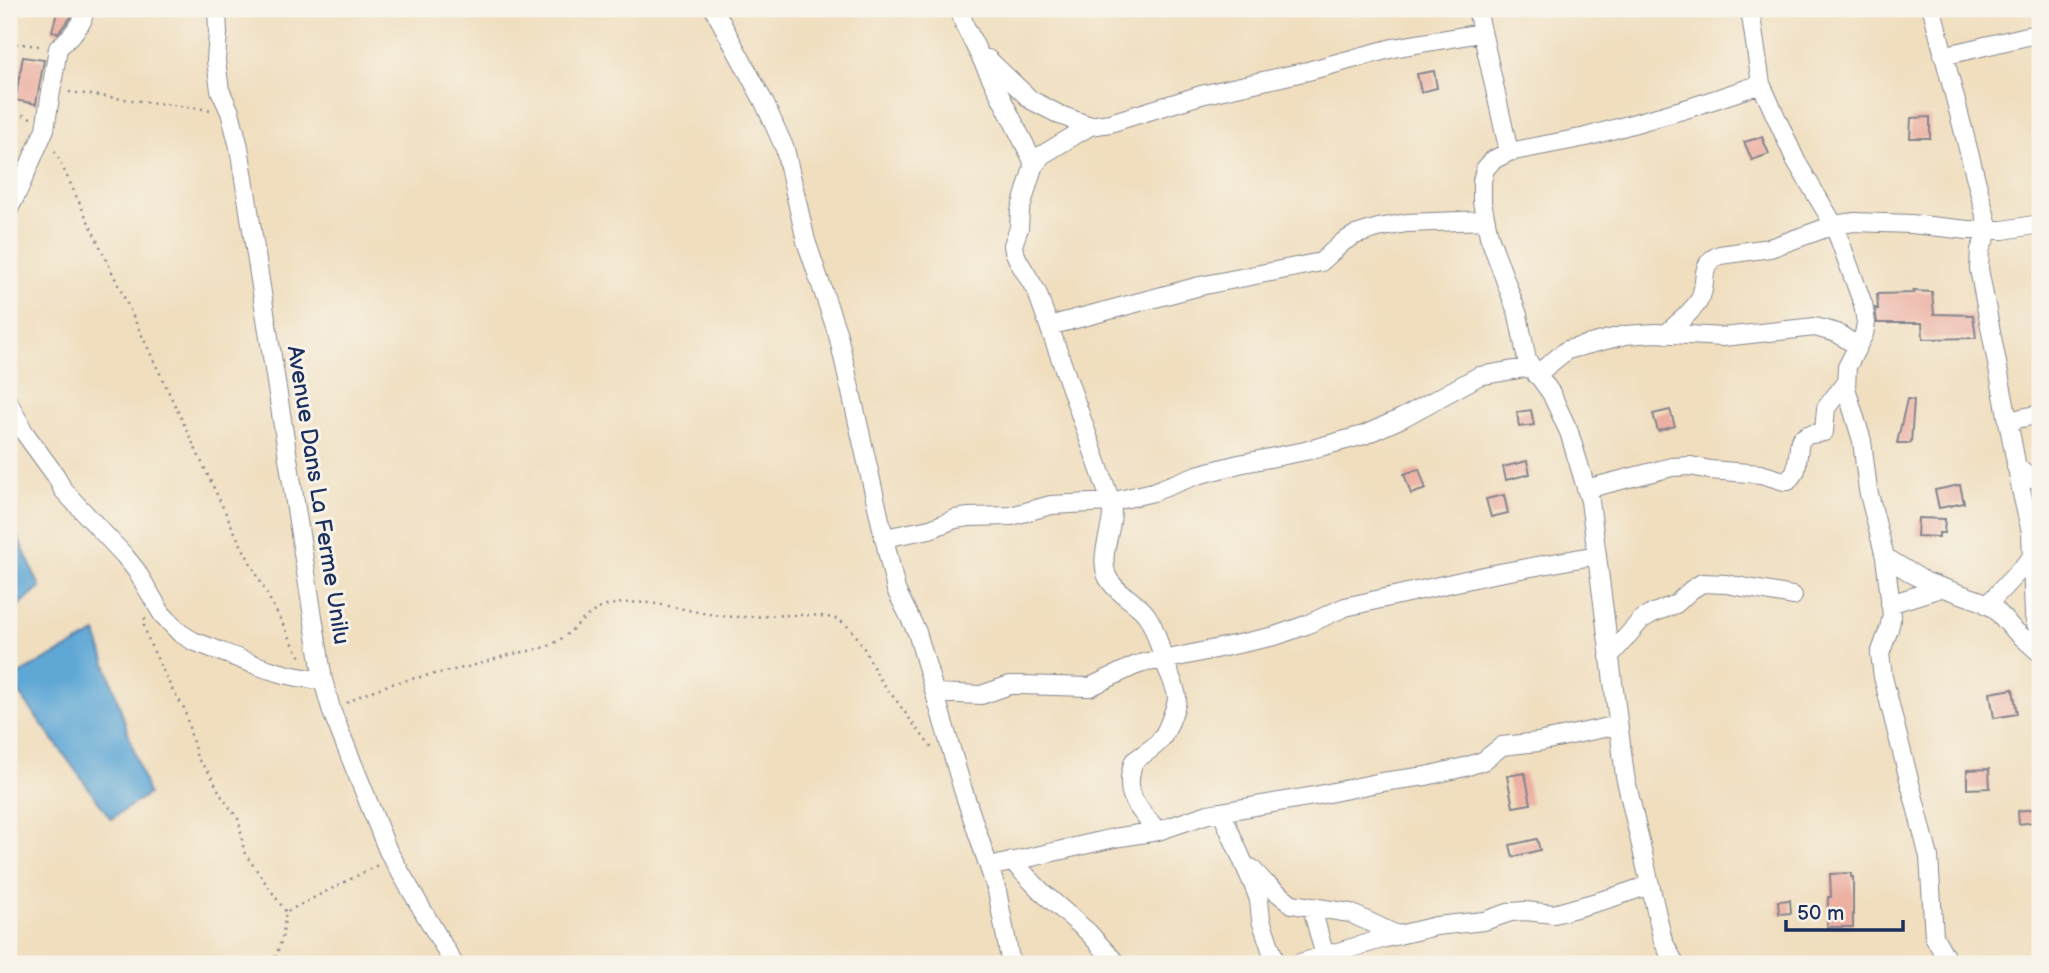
<svg xmlns="http://www.w3.org/2000/svg" width="2049" height="973" font-family="'Balsamiq Sans',sans-serif">
	<style>
		.water { fill: #5ea7d5; stroke: #3c6b9a; stroke-width: 2 }
		.building { fill: #ecafa2 }
		.lines { fill: none; stroke-linecap: round; stroke-linejoin: round }
		.minor-casing { stroke: #86868e; stroke-width: 20 }
		.path { stroke: #86868e; stroke-width: 2.5; stroke-dasharray: 2 5; stroke-linecap: butt }
		.minor { stroke: #fff; stroke-width: 18 }
		.labels { text-anchor: middle; stroke-width: 6; stroke-linejoin: round; paint-order: stroke }
		.street-label { font-size: 23px; fill: #1b2f5e; stroke: #f7f3e8 }
	</style>
	<rect width="100%" height="100%" fill="#f7f3e8"/>
	<filter id="ink" filterUnits="userSpaceOnUse"><feTurbulence type="fractalNoise" baseFrequency=".0143" numOctaves="2"/><feDisplacementMap in="SourceGraphic" scale="14" xChannelSelector="R" yChannelSelector="G"/><feConvolveMatrix kernelMatrix="1 2 1 2 8 2 1 2 1" color-interpolation-filters="sRGB"/></filter>
	<filter id="wash" filterUnits="userSpaceOnUse"><feTurbulence type="fractalNoise" baseFrequency=".00686" numOctaves="4" result="noise"/><feDisplacementMap in="SourceGraphic" scale="28" xChannelSelector="R" yChannelSelector="G"/><feGaussianBlur stdDeviation="1.57" result="paint"/><feColorMatrix in="noise" values="0 0 0 0 0 0 0 0 0 0 0 0 0 0 0 0 0 1.4 0 .05"/><feComposite in="paint" operator="in"/></filter>
	<g filter="url(#wash)">
		<rect width="100%" height="100%" fill="#f0debe"/>
		<path class="water" d="M9,517L40,587L9,614Z
			M96,633L148,794L111,819L9,679Z"/>
		<g id="blocks">
			<path class="building" d="M58,9H73L72,16L58,33L52,31Z
				M23,57L44,60L36,104L15,100Z
				M1434,71L1437,88L1421,92L1417,74Z
				M1930,117V138H1910L1911,118Z
				M1762,137L1769,154L1752,160L1744,142Z
				M1913,291L1932,292L1934,314L1973,315L1976,338L1923,339L1922,323H1877L1875,308L1878,309L1877,294L1914,293Z
				M1907,399L1914,400L1911,443H1897Z
				M1531,410L1534,425L1519,427L1517,412Z
				M1670,410L1675,426L1658,431L1653,414Z
				M1527,461L1530,474L1506,480L1503,467Z
				M1419,469L1426,489L1411,494L1404,474Z
				M1960,485L1964,503L1939,508L1935,490Z
				M1504,495L1508,513L1491,517L1486,499Z
				M1918,518L1945,519L1944,533H1939V537L1917,536Z
				M2013,689L2017,714L1994,718L1990,693Z
				M1989,769L1990,788L1967,789V770Z
				M1525,773L1531,804L1513,807L1507,776Z
				M2040,808V821L2019,824L2018,811Z
				M1537,839L1540,850L1513,857L1510,845Z
				M1851,873V877H1853V927H1827L1828,897H1831L1830,874Z
				M1790,900L1791,913L1779,914L1778,901Z"/>
		</g>
	</g>
	<g filter="url(#ink)">
		<use href="#blocks" fill-opacity="0" stroke="#86868e" stroke-width="2"/>
		<g class="lines">
			<defs>
				<path id="minor" d="M217,9L218,33L216,61L220,90L230,112L239,147L323,680L332,712L388,851L454,964
					M714,9L764,102L785,149L806,241L838,335L896,590L917,632L963,790L997,891L1011,964
					M959,9L965,26L1032,159L1033,167L1020,211L1019,228L1013,245L1014,251L1019,262L1037,292L1111,502C1116,527 1098,552 1107,576C1114,592 1134,600 1145,613C1155,626 1158,642 1163,657C1167,670 1176,685 1177,698C1177,704 1173,713 1171,719C1162,744 1155,746 1134,761C1122,794 1137,807 1158,831L1208,814L1220,812L1223,816L1255,889L1259,900L1261,920L1276,964
					M1477,9L1509,152L1493,160L1485,169L1482,181V202L1489,236L1518,315L1527,360L1551,393L1569,432L1590,501L1625,776L1663,941L1675,964
					M1750,9L1761,84L1796,161L1834,225L1863,304L1866,323L1864,334L1847,367L1846,388L1862,441L1868,490L1885,557L1892,615L1889,629L1880,654L1883,677L1896,729L1929,857L1934,936L1949,964
					M1932,9L1989,230L1980,250L1979,269L2022,494L2031,532L2034,616L2040,637
					M1943,56L2040,33
					M988,59L1031,100L1060,115L1090,126L1110,123L1201,95L1308,71L1393,48L1481,33
					M1509,152L1586,137L1689,108L1761,84
					M1033,167L1042,155L1090,126
					M9,209L18,191L45,129L58,48L71,36L82,21L85,9
					M1049,326L1200,286L1321,262L1343,242L1355,235L1378,228L1407,223L1486,220
					M1666,334C1676,324 1690,314 1698,302C1710,285 1696,264 1720,255L1770,248L1834,225L1854,222L1911,224L1968,230H2003L2040,224
					M1536,375L1567,350L1625,335L1656,333L1723,337L1815,327L1837,333L1857,346
					M9,403L24,432L56,476L63,490L124,555L136,570L162,614L180,633L193,641C235,656 278,678 323,680
					M2008,421L2040,414
					M2016,467L2040,482
					M1586,489L1672,467L1691,466L1710,470L1761,474L1784,481H1788L1796,470L1800,440L1807,435L1824,432L1826,408L1846,382
					M884,538L930,529L955,519L969,517L1011,516L1051,505L1111,502L1153,492L1197,475L1239,464L1305,451L1364,435L1402,418L1479,376L1531,367
					M1885,557L1926,582L1981,601L1995,609L2012,628L2040,653
					M1890,604L1941,588
					M1987,605L2033,556
					M1609,657L1641,620L1651,614L1676,604L1691,590L1702,583L1726,584L1793,596
					M936,693L981,695L1010,685H1019L1090,687L1134,666L1146,662L1164,660L1275,636L1306,625L1345,607L1488,575L1597,555
					M1220,812L1314,796L1382,782L1426,776L1465,767L1483,761L1502,746L1538,742L1618,725
					M1012,861L1043,893L1088,932L1117,964
					M989,867L1114,838L1158,831
					M1251,868L1265,883L1292,904L1350,913L1397,935
					M1312,908L1327,964
					M1297,964L1382,939L1436,926L1484,921L1511,912L1525,911L1554,914L1611,898L1649,885"/>
			</defs>
			<use href="#minor" class="minor-casing"/>
			<path class="path" d="M9,43L40,46
				M69,92L211,110
				M9,119L23,115L31,118
				M55,151L238,539L298,653L302,658
				M145,618L144,626L150,644L173,691L184,708L197,758L210,774L222,797L239,820L244,852L286,912
				M347,703C382,682 423,677 463,668C478,665 493,659 509,655C521,652 533,651 545,647C569,640 582,613 606,606C650,594 693,616 737,617C762,618 821,609 842,622C861,635 866,655 877,674C882,683 889,692 896,700C908,717 921,734 934,751
				M273,964L282,939L286,912L378,865"/>
			<use href="#minor" class="minor"/>
		</g>
	</g>
	<g class="labels">
		<g class="street-label">
			<text transform="translate(319 495) rotate(81)" y="8">Avenue Dans La Ferme Unilu</text>
		</g>
	</g>
	<rect width="2049" height="973" fill="none" stroke="#f7f3e8" stroke-width="35"/>
	<path d="M1786 920v10h117v-10" fill="none" stroke="#1b2f5e" stroke-width="3.5"/>
	<text x="1797" y="920" font-size="21" fill="#1b2f5e" stroke="#f7f3e8" stroke-width="5" paint-order="stroke">50 m</text>
</svg>
